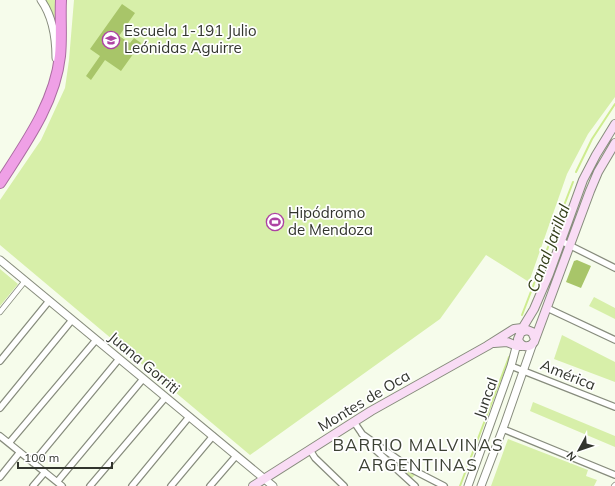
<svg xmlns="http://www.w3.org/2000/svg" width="615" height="486" font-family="Mulish,sans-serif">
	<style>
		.green { fill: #d7efa9 }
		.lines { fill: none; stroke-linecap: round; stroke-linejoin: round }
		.stream { stroke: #ceec8f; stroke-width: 2 }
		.building { fill: #a8c569 }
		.pedestrian-casing { stroke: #878c7d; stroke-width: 6 }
		.minor-casing { stroke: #878c7d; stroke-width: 8 }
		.tertiary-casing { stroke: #878c7d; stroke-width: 9 }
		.secondary-casing { stroke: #878c7d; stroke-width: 10 }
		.trunk-casing { stroke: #aa6ca1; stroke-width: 12 }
		.pedestrian { stroke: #fff; stroke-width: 4.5 }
		.minor { stroke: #fff; stroke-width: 5.5 }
		.tertiary { stroke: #fff; stroke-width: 7 }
		.secondary { stroke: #f9dcf5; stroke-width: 8 }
		.trunk { stroke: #efa0e6; stroke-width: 10 }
		.labels { text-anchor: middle; stroke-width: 3.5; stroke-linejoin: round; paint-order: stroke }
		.poi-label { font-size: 15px; fill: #32352e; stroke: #fff; text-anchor: start }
		.street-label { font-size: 15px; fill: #32352e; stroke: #fff }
		.water-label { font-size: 16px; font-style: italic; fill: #35401a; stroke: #fff }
		.quarter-label { font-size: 17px; letter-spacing: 1px; fill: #3c4134; stroke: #fff }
	</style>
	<rect width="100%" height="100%" fill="#f6fceb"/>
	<path class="green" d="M44,0H58L57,27Z
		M74,0H615V97L588,134L567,174L529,282L486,255L440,319L250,455L0,245V200L41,140L65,88L69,60Z
		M0,269L18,284L0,306Z
		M594,297L615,308V319L589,306Z
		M562,335L615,362V382L554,359Z
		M533,402L615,436V447L530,411Z
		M508,439L588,470L586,476L597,480L594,486H491Z
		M375,446L415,475L411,479Z"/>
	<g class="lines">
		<path class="stream" d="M576,172L592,139L615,104
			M522,315L573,182
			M460,486L509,357"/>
	</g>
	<path class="building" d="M122,4L135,13L119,36L130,43L134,38L141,43L121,71L105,60L91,80L86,76L100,56L90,49Z
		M577,260L591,266L581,288L566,282L574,261Z"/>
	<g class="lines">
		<defs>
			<path id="pedestrian" d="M0,312L25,281
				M614,486L615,485"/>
			<path id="minor" d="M561,241L615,268
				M547,308L615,340
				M0,361L49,301
				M511,366L615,407
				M0,408L72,320
				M354,422L369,444L415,486
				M503,429L615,475
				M362,434L413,470L444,486
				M0,436L62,486
				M9,443L96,340
				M310,450L315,458L344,486
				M33,463L119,359
				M0,477L20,452
				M57,482L143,379
				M33,486L45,472
				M90,486L165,398
				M132,486L189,417
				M171,486L213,436
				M210,486L236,456"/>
			<path id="tertiary" d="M41,0C53,17 56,37 56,58
				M0,260L273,486
				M468,486L511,366L518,340
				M481,486L505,423L533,343"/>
			<path id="secondary" d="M520,332L534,309L549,274L583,180L596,155L615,124
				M535,339L532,332L527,330L521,332L518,339C520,347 529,349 534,342L590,191L598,172L615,143
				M494,343L507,342L517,346H522
				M253,486L371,411L487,346L514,329L522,328L527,330"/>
			<path id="trunk" d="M0,183C25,144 55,103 60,56C62,37 60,18 61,0"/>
		</defs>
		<use href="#pedestrian" class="pedestrian-casing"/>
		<use href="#minor" class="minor-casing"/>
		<use href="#tertiary" class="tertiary-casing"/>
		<use href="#secondary" class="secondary-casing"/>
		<use href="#trunk" class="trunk-casing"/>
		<use href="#pedestrian" class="pedestrian"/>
		<use href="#minor" class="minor"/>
		<use href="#tertiary" class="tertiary"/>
		<use href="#secondary" class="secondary"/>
		<use href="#trunk" class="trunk"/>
	</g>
	<defs>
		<symbol id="school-ring" viewBox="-11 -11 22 22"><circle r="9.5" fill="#fff" stroke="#ad42a3" stroke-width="1.5"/><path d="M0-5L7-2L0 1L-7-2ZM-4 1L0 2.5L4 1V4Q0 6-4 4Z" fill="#ad42a3"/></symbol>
		<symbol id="stadium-ring" viewBox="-11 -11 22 22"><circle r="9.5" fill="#fff" stroke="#ad42a3" stroke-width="1.5"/><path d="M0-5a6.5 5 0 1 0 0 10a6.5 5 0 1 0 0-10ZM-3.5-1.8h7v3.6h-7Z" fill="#ad42a3"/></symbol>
	</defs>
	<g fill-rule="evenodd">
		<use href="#school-ring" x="101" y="30" width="20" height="20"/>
		<use href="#stadium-ring" x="265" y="212" width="20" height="20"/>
	</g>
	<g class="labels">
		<g class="poi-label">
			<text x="124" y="36">Escuela 1-191 Julio<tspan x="124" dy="17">Leónidas Aguirre</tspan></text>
			<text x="288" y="218">Hipódromo<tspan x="288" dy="17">de Mendoza</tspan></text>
		</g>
		<g class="street-label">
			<text transform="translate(144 363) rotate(40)" y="5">Juana Gorriti</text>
			<text transform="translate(568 375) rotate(22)" y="5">América</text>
			<text transform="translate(486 398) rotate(-70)" y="5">Juncal</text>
			<text transform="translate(364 401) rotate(-31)" y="5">Montes de Oca</text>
		</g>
		<g class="water-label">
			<text transform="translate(548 248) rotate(-69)" y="6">Canal Jarillal</text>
		</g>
		<g class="quarter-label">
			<text x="418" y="451">BARRIO MALVINAS<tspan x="418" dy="20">ARGENTINAS</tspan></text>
		</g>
	</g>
	<g transform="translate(579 450) rotate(230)" stroke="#ffffff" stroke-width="3" paint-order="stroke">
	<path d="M0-3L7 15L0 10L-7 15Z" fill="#32352e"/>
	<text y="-6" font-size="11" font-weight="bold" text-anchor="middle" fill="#32352e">N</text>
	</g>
	<path d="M18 462v6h94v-6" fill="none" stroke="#32352e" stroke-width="2"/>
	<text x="24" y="462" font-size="12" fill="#32352e" stroke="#ffffff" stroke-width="3" paint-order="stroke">100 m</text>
</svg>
